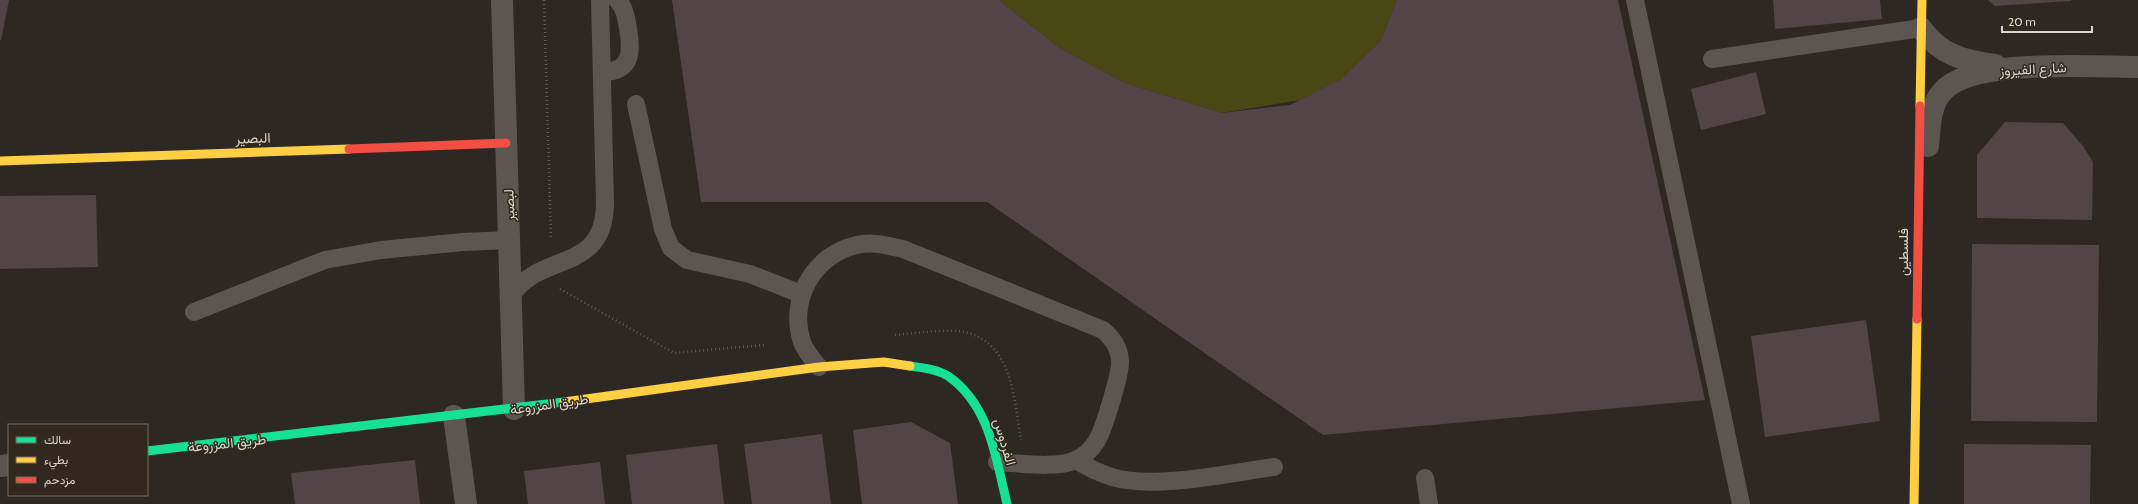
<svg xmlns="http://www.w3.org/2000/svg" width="2138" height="504" font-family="Cabin,Vazirmatn,sans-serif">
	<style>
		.green { fill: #474814 }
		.building { fill: #514547 }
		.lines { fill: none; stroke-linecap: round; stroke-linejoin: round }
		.path { stroke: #605956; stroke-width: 2.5; stroke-dasharray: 1 3; stroke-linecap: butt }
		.lane { stroke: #5d5552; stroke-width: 18 }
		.street { stroke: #5d5552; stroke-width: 22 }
		.fast { stroke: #16e098; stroke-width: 9 }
		.slow { stroke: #ffcf43; stroke-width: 9 }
		.jam { stroke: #f24e42; stroke-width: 9 }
		.labels { text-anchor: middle; stroke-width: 3; stroke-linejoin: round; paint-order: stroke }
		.street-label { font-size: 14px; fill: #d9d4cd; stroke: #31291f }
	</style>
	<rect width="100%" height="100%" fill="#2d2823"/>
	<path class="green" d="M999,0H1397L1381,40L1341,79L1300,100L1222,113L1125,83L1060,48Z"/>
	<path class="building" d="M0,0H9L1,40H0Z
		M672,0H999L1060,48L1125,83L1222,113L1290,105L1341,79L1381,40L1397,0H1618L1705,400L1323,435L987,202H701Z
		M1773,0H1880L1882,19L1775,29Z
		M1988,0H2071V1L1995,6Z
		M1756,72L1766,114L1701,130L1691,89Z
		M2005,122L2063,123L2083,146L2093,162L2092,220L1977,218V155Z
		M96,195L98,267L0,269V196Z
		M1972,244L2099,245L2097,422L1971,421Z
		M1866,320L1880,421L1765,437L1751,336Z
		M911,422L950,443L958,504H862L853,430Z
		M822,434L831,504H752L744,444Z
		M717,444L724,504H632L626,455Z
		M1964,444L2091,445L2090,504H1964Z
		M415,460L420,504H295L291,473Z
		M600,462L605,504H528L524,471Z"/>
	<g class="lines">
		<path class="path" d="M544,0L551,239
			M560,289L674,353L764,345
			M895,335C915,333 936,330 956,331C1012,335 1014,398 1021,440"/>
		<path class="lane" d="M1635,0L1741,504
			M1712,59L1921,28
			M602,72C632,72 632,52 628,28C626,18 625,7 617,0
			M636,104L663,229L671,248L687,260L750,274L801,294
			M511,296C541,250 605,275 605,202L600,0
			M194,312L325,260L381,250L463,242L510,240
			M819,367C813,360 805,351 802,342C788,300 814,254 857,245C873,241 888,246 903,249L1103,330C1113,339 1119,347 1120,361C1121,373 1103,432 1096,442C1091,450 1084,456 1076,460C1056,469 1019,463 997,462
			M1076,460C1087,467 1099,473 1112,477C1154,490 1229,473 1274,467
			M1425,478L1429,504"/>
		<path class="street" d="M502,0L514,409
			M1921,28C1940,55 1964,61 1995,65
			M1928,146C1930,127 1929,106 1943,91C1972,58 2093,67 2138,67
			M454,416L466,504
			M0,466L9,465"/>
		<path class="fast" d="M910,366C923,368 937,369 948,376C990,405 996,459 1007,504
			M147,451L564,402"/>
		<path class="slow" d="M1920,106L1922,0
			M0,161L349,149
			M564,402L819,367L884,362L910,366
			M1914,504L1917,319"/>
		<path class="jam" d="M349,149L506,143
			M1917,319L1920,106"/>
	</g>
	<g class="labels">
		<g class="street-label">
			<text transform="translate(2033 69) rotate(-3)" y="5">شارع الفيروز</text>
			<text transform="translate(253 138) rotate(-2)" y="5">البصير</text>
			<text transform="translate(509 205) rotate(-92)" y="5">لبصير</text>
			<text transform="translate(1903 252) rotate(-90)" y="5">فلسطين</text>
			<text transform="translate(549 404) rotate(-8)" y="5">طريق المزروعة</text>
			<text transform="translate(1005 442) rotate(74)" y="5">الفردوس</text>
			<text transform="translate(227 443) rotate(-6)" y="5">طريق المزروعة</text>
		</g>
	</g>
	<rect x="8" y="424" width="140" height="72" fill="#31291f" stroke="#746d65"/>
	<rect x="16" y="437" width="20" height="6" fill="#16e098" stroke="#746d65"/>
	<text x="44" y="444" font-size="12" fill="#d9d4cd">سالك</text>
	<rect x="16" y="457" width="20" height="6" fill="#ffcf43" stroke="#746d65"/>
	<text x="44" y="464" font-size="12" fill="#d9d4cd">بطيء</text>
	<rect x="16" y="477" width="20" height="6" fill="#f24e42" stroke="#746d65"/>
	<text x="44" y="484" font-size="12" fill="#d9d4cd">مزدحم</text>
	<path d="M2002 26v6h90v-6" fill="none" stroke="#d9d4cd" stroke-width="2"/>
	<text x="2008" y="26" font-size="12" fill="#d9d4cd" stroke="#31291f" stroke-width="3" paint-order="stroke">20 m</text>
</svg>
